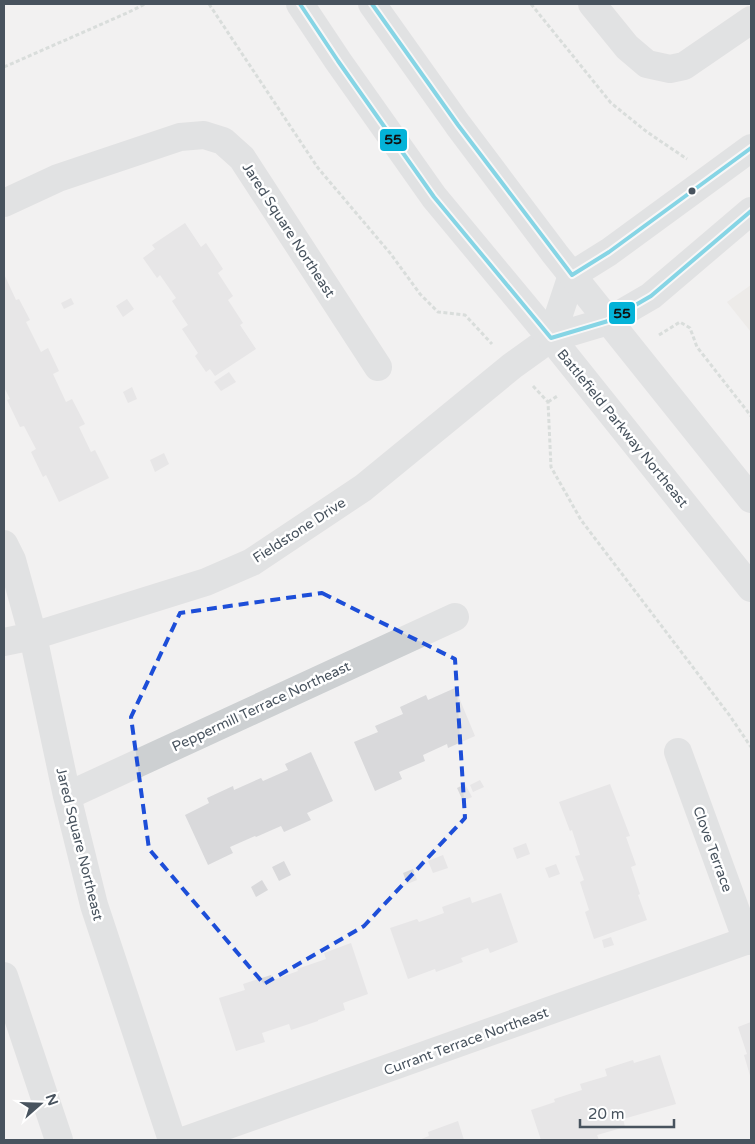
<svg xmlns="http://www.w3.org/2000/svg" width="755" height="1144" font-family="'Varela Round',sans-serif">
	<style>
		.commercial { fill: #e6e4df }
		.building { fill: #d9d9db }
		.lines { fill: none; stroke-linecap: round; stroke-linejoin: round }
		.path { stroke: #bac6c2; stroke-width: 3; stroke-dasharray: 4 2.5; stroke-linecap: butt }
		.minor { stroke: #cdd0d2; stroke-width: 28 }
		.secondary { stroke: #cdd0d3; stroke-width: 28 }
		.bus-1-casing { stroke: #fff; stroke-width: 8 }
		.bus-1 { stroke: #04b3d8; stroke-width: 4 }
		.marked { fill: none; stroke: #1d4ed8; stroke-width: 4; stroke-dasharray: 10 6; stroke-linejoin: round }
		.bus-dot { fill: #48535e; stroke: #fff; stroke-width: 2 }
		.labels { text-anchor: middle; stroke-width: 5; stroke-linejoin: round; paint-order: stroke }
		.street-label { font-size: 14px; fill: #48535e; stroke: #fff }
		.line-badge { stroke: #fff; stroke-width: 2 }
		.pale-badge-label { font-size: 14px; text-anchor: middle; font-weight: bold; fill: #111 }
	</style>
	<rect width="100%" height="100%" fill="#f2f1f1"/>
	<path class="commercial" d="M751,285V332L727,302Z"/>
	<path class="building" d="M185,223L201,247L206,243L223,269L218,273L233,296L228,300L243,323L240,325L256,349L215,376L210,369L206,372L195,356L198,353L182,329L188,325L172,301L176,298L160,275L157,278L143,258L155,249L152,245Z
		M4,274L16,300L19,299L30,320L26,322L41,352L48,348L59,371L53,374L66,402L72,399L85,424L79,427L91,452L95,450L109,478L59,502L46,475L43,477L31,452L36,449L24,426L20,427L7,400L10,399L4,387Z
		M71,298L74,304L64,309L61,303Z
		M127,299L134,309L123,317L116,306Z
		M229,372L236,382L221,391L214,382Z
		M132,387L137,399L128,403L123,392Z
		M164,453L169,464L155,472L150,460Z
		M455,688L475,736L448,748L447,744L423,755L425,761L399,772L402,779L375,791L354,742L378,732L375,726L403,714L400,707L426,695L428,700Z
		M311,752L333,801L307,813L311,820L284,832L281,826L256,837L255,836L230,847L233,853L208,865L185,815L209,803L207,798L233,786L234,790L261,778L263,781L288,770L285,764Z
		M480,780L484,787L473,792L470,785Z
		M465,784L472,797L463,801L457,788Z
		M610,784L630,836L626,837L636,865L631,867L640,894L638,895L647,920L594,939L585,912L589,910L580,882L584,880L575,856L580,855L572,830L570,831L559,802Z
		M526,843L530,854L517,859L513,848Z
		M443,855L448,868L433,873L428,861Z
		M284,861L291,875L279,881L272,867Z
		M556,864L560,874L549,878L545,868Z
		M413,869L417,880L407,884L403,873Z
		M262,880L268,890L256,897L251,887Z
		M501,893L518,942L490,953L488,948L461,958L463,962L436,972L435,969L408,979L390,928L417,919L419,922L444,913L442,907L470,897L472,903Z
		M611,937L614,945L604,948L602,940Z
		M351,943L368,994L343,1003L345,1010L318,1020V1021L291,1030L289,1024L262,1033L265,1042L236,1051L219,998L245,990L243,984L271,975L273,980L298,971L297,969L326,959L324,953Z
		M751,1022V1079L744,1055L747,1054L738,1027Z
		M660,1055L676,1104L623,1119L625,1127L597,1135L599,1140H541L531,1110L555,1102L554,1099L582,1090L580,1084L607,1076L605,1069L633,1060L634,1063Z
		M458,1121L464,1140H419L429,1136L428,1132Z"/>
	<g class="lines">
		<path class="path" d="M209,4L318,168L390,253L420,294L438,312L465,315L492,344
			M531,4L611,103L647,132L687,159
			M4,67L127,13L145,4
			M659,335L680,322L690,328L697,347L751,416
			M533,386L548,402L551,467L581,520L730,716L751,747
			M548,402L559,395"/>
		<path class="minor" d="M592,4L627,47L647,64L670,69L684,66L751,20
			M4,203L58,178L180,137L204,135L223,141L242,158L378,367
			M551,338L572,275L609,252L751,148
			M4,544L12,560L33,636L67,796L94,905L172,1140
			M4,642L33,636L206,582L252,562L363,488L512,366L551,338L608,321L651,296L751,211
			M678,752L747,941
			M67,796L455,617
			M4,976L59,1140
			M186,1140L751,939"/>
		<path class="secondary" d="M300,4L338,61L434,197L551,338L751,588
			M372,4L458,125L555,254L751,499"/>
		<defs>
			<path id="bus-1" d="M300,4L338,61L434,197L551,338L608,321L651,296L751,211
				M372,4L458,125L572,275L609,252L751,148"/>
		</defs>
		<use href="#bus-1" class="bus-1-casing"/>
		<use href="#bus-1" class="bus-1"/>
	</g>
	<path d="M0 0H755V1144H0ZM322,593L455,659L465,818L364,926L264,984L149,849L131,717L180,613Z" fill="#f2f1f1" fill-opacity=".55" fill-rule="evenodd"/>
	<path class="marked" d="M322,593L455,659L465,818L364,926L264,984L149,849L131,717L180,613Z"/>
	<circle class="bus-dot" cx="692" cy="191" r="4.5"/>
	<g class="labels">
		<g class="street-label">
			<text transform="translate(289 230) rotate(57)" y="5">Jared Square Northeast</text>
			<text transform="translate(623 428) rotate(51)" y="5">Battlefield Parkway Northeast</text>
			<text transform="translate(299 530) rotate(-33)" y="5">Fieldstone Drive</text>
			<text transform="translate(261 706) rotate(-25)" y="5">Peppermill Terrace Northeast</text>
			<text transform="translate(80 844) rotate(76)" y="5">Jared Square Northeast</text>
			<text transform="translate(713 849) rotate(70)" y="5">Clove Terrace</text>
			<text transform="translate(466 1041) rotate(-20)" y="5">Currant Terrace Northeast</text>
		</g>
	</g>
	<g class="line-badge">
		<rect x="379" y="128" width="29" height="24" rx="5" fill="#04b3d8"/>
		<rect x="608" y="301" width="28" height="24" rx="5" fill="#04b3d8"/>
	</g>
	<g class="pale-badge-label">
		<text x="393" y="144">55</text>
		<text x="622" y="318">55</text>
	</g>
	<rect width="755" height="1144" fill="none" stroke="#48535e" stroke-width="10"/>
	<g transform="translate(40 1104) rotate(70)" stroke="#ffffff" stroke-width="4" paint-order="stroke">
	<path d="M0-4L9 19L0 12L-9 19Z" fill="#48535e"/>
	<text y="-8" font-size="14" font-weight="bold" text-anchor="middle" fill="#48535e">N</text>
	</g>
	<path d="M580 1119v8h94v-8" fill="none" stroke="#48535e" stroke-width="2.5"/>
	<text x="588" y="1119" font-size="15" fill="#48535e" stroke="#ffffff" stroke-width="4" paint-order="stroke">20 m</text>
</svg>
